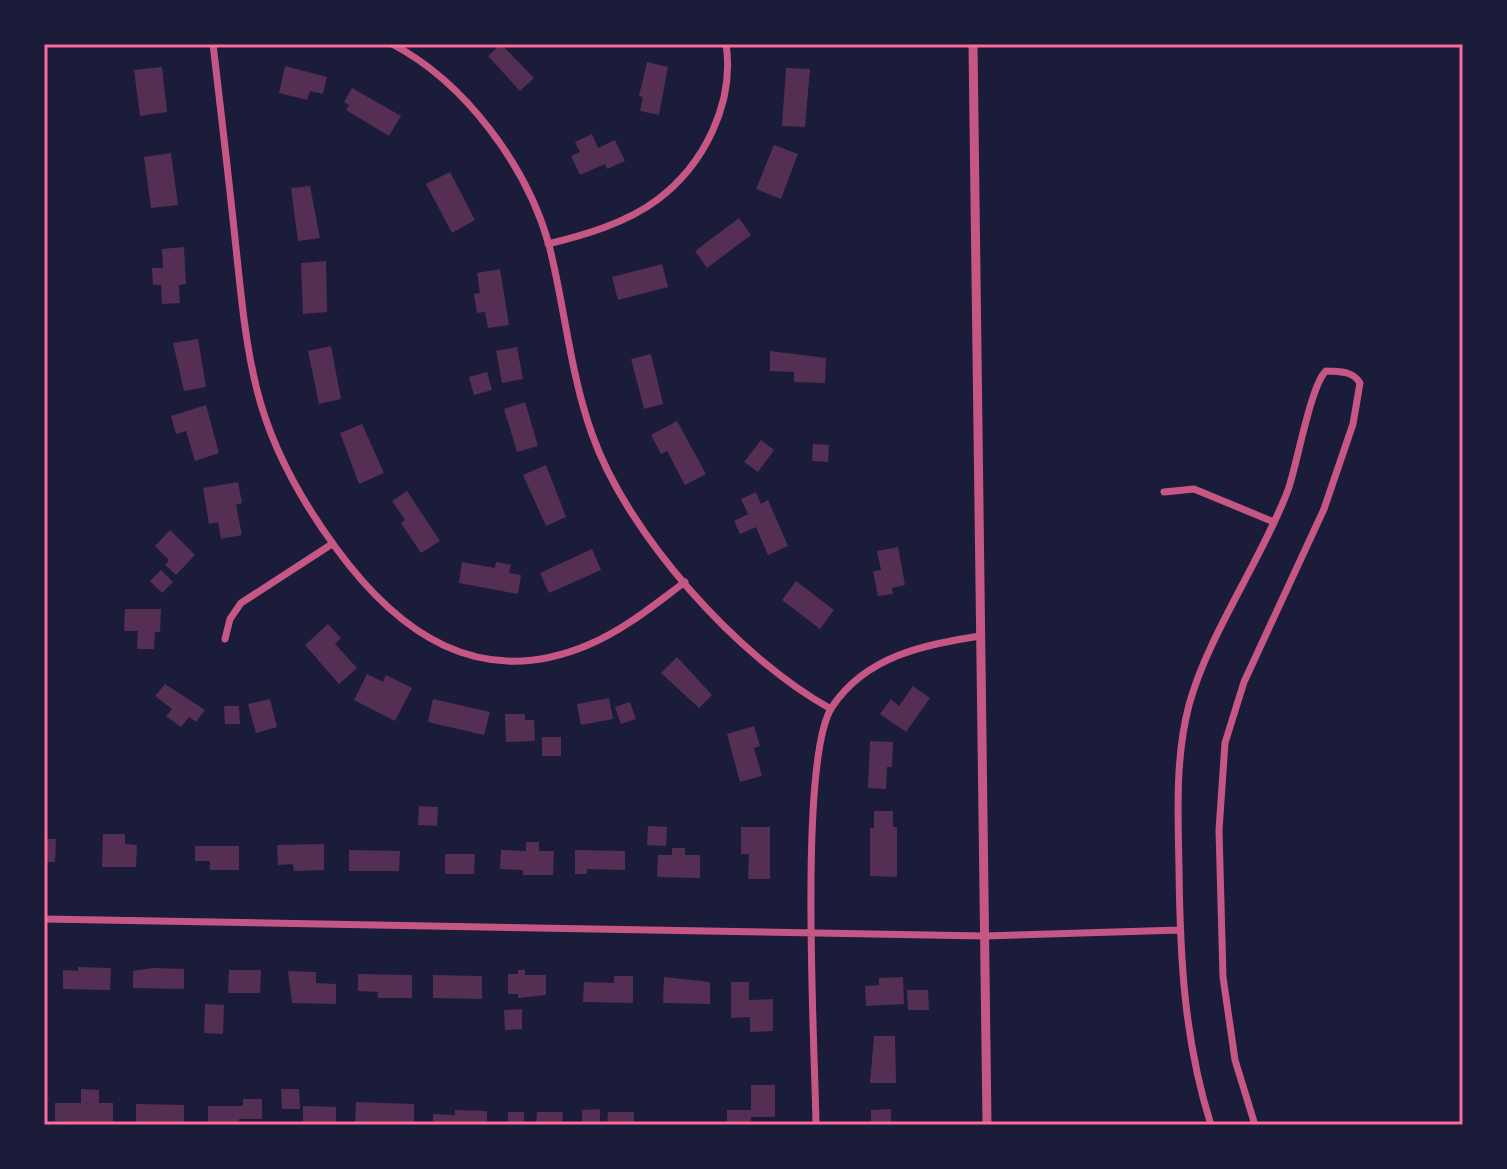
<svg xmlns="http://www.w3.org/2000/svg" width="1507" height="1169" font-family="Lato,sans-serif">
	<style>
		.building { fill: #542f53 }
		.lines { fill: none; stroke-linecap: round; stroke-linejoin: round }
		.minor { stroke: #c65784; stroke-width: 7 }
		.tertiary { stroke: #c65784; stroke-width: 9 }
		.neatline { fill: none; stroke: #ff6b9d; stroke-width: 3 }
	</style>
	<rect width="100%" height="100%" fill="#1b1b3a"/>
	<path class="building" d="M501,44L534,78L520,91L488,56Z
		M647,62L668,67L659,115L640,111L643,97L639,96Z
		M285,66L327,77L323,94L310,91L307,100L279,93Z
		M162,67L167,112L140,116L134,70Z
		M786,68L810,69L805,127L782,126Z
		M352,88L401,116L389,136L346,110L349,105L344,102Z
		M592,134L598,148L615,140L625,161L607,169L605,164L580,175L571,156L580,152L575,142Z
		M774,145L798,154L781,199L756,189Z
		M171,153L178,205L151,208L144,157Z
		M450,172L475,220L452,233L426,184Z
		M310,186L320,238L298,241L291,188Z
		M739,218L751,235L707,268L695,251Z
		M184,247L186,284L179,285L180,303L162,304L161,285H153L152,268H163L162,249Z
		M326,261L327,312L303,314L301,263Z
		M662,264L668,287L618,300L612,277Z
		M500,269L509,325L488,328L485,312L477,313L474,294L480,293L477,273Z
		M198,339L206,387L184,391L173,343Z
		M331,346L341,399L319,404L308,351Z
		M517,347L523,379L502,383L496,351Z
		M770,351L826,358L825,383L794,382V372L770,371Z
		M651,354L663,404L644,409L631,359Z
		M487,372L492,390L474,395L469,377Z
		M525,402L538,446L517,452L504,409Z
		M206,405L219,453L195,461L186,431L176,434L171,416Z
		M677,421L706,474L685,485L667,451L661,454L651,435Z
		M362,424L384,473L359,484L340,433Z
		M761,440L774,450L758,472L744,462Z
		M813,444L829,445L828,462L812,461Z
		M546,465L566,517L546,526L523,475Z
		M238,482L242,503L236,505L242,535L221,539L218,522L209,524L203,488Z
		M407,491L440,541L421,553L401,523L405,520L392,501Z
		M756,492L761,504L768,500L788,546L768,555L756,527L740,534L734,521L748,514L741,499Z
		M170,530L195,555L176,575L165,565L169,560L155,546Z
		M898,547L905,585L892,588L893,594L878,596L873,571L881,570L877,551Z
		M592,549L601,570L549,593L540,573Z
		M462,562L495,568L496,562L511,565L509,573L521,575L518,594L459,583Z
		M161,570L173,582L162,593L150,581Z
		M796,581L834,610L820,629L782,600Z
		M125,609H161L160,632H155L154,649H137L138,631H124Z
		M328,624L341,638L335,644L357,668L339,684L305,645Z
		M677,657L712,695L699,708L661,673Z
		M367,674L383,682L386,675L412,688L395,721L354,700Z
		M165,684L205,710L196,722L189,717L181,727L166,716L172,709L155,696Z
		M913,686L930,698L906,732L880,714L891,699L899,706Z
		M609,698L613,719L581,725L577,704Z
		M270,699L277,727L256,733L248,704Z
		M433,699L490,712L484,735L428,722Z
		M630,702L636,719L621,724L615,707Z
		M224,706H239L240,724H225Z
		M505,714H525V720H534L535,741L506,742Z
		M754,726L760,746L754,748L762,776L740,782L727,734Z
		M542,737H561V756H542Z
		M870,741L893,742L892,767H887L886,789L868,788Z
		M419,806L438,807L437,826L418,825Z
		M874,811H893V827H897V877L870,876V828H874Z
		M648,826L667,827L666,846L647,845Z
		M741,827H770V879H748L749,854H741Z
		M103,834H125V844L137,845L136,867H102Z
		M44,839H56L55,862H44Z
		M526,842H539V851H554L553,875H523V870L500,869L501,850L526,851Z
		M324,844V870L294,871L293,864L278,865L277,845Z
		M195,846H239V870H210V861H195Z
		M672,848H685V855H700V878L657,877L658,855H672Z
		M349,850L400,851L399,871H349Z
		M575,850L625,851V870L587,869V874H575Z
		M445,854H475L474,874H445Z
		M78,967L111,968L110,990L63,989V970L78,971Z
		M153,968L184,969V989L133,988V971Z
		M229,970H261L260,993H228Z
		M518,970H525V975H546V995L518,998V994H508V974H518Z
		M288,971L316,972V983L336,984V1004L292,1003Z
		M358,974L412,975V998H378V992L358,991Z
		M433,975L482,976V999L433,998Z
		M614,976H633V1003L583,1002L584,982L614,983Z
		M664,977L710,982V1004L663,1003Z
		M903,977L904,1004L866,1006L865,986L879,985V978Z
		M731,982H749V1000L773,999V1031L750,1032V1017L731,1018Z
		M907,990H928L929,1010H908Z
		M205,1004L224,1005L223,1034L204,1033Z
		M522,1009V1029L505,1030L504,1010Z
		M874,1036H895L896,1083H870Z
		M751,1085H775V1117H751V1125H727V1110H751Z
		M81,1089L99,1090V1103H113V1125L55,1121V1103H81Z
		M281,1089H299L300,1109H282Z
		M243,1099H262V1119H239V1125H208V1106H243Z
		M356,1102L414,1104V1125H355Z
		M136,1104L184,1105V1125H136Z
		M303,1106L336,1107V1125H303Z
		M600,1109V1125H582V1110Z
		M891,1109V1125H871V1110Z
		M455,1110L487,1111V1125H433V1114L455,1115Z
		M508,1112H524V1125H508Z
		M537,1112H563L562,1125H536Z
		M608,1112H634V1125H607Z"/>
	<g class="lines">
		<path class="minor" d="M213,44C221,112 229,180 236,248C241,294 245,341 256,386C270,445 300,499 336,548C398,633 479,691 588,645C624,630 654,605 685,582
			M392,44C465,82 527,166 549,245C565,308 570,373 592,434C627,534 738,658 831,709
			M548,244C585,235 626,223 657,200C704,165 735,103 726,44
			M1164,492L1194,489L1274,522
			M225,639L230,619L241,603L332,544
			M44,919L984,936L1180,930
			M816,1125C815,1049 798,759 832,707C866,656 923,645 980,636
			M1211,1125C1184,1040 1180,957 1179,868C1178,814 1175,758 1189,705C1208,635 1261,561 1288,490C1297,465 1311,384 1326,371C1339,372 1352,370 1360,383L1353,424L1324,509L1244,682L1225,743L1219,830L1223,977L1235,1060L1255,1125"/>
		<path class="tertiary" d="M973,44L987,1125"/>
	</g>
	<rect width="1507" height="1169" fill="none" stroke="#1b1b3a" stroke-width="92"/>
	<rect x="46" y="46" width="1415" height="1077" class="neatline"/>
</svg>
